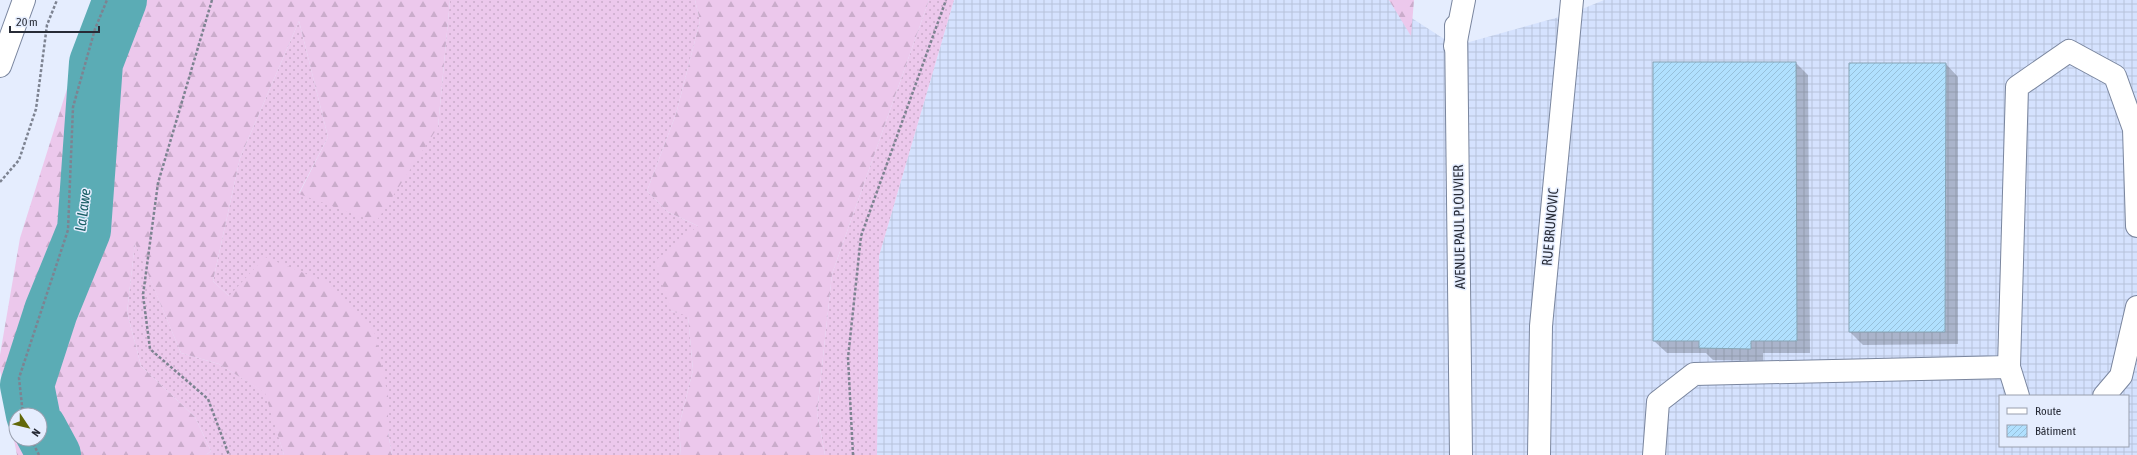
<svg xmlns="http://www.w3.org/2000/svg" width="2137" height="455" font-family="'Asap Condensed',sans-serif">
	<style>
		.industrial { fill: url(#industrial-grid); fill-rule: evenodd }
		.grass { fill: url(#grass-dots) }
		.forest { fill: url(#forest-firs); fill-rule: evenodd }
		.shadow { fill: #0003 }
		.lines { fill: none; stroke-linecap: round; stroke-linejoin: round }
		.river { stroke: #5bacb5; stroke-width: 54 }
		.building { fill: url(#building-hatch); stroke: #87a4b5 }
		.minor-casing { stroke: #7a869f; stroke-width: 24 }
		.major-casing { stroke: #7a869f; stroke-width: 24 }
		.highway-casing { stroke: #7a869f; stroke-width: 24 }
		.path { stroke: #7d8391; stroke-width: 2.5; stroke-dasharray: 3 2; stroke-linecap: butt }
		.minor { stroke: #fff; stroke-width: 22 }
		.major { stroke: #fff; stroke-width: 22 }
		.highway { stroke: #fff; stroke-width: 22 }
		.labels { text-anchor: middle; stroke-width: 3; stroke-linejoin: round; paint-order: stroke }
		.street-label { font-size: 14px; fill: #272b36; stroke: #e5edfe }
		.water-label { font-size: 15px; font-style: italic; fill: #185d64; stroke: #e5edfe }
	</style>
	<defs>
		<pattern id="industrial-grid" width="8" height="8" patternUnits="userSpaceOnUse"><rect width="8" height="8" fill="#d5e2fe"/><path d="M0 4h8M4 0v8" fill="none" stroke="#b7c2da"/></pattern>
		<pattern id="grass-dots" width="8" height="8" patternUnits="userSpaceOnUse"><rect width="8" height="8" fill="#ecc8ec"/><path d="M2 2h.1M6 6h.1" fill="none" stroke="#caaccb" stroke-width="1.8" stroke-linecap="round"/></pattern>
		<pattern id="forest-firs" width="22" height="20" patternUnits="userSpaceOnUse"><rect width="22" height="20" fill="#ecc8ec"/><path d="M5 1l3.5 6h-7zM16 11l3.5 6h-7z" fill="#caaccb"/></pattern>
		<pattern id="building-hatch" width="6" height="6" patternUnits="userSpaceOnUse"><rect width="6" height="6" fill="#b0e0fe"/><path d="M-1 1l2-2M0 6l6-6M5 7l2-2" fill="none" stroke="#97c0da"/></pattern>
	</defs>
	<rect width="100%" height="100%" fill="#e5edfe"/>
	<path class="industrial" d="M954,0H1389L1393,6L1455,46L1570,14L1604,0H2137V455H877L879,256ZM2000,396H2128V446H2000Z"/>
	<path class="grass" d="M450,0H695L700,21L676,114L647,191L668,212L698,226L671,311L688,315L693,370L679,426L681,455H392L388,432V396L229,296L213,281L240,158L299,21L328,137L299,193L438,127Z
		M929,0H954L879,256L877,455H825L817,413L832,274Z
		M135,242L181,353L219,364L266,393L284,455H206L211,451L195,417L141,366L127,312Z"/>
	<path class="forest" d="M95,0H450L438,127L376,222L299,194L328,137L299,21L240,158L213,281L229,296L265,257L328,283L374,330L388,396V432L392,455H284L265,393L219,364L181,353L135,243L127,312L141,366L195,417L211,451L206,455H17L0,370V355L20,238ZM16,415H40V439H16Z
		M695,0H929L832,274L817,413L825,455H681L679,426L693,370L688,316L671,311L655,261L698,226L668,212L647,191L676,114L700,21Z
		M1389,0H1414L1411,36Z"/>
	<path class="shadow" d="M1796,63L1808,75L1810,353H1763V361L1713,360L1706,353H1667L1654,341Z
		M1946,64L1958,77V344L1863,345L1850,332Z"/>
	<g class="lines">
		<path class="river" d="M33,415L27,385L51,311L84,230L96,63L120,0
			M40,429L54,455"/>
	</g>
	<path class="building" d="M1653,62H1796L1797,341H1751V349L1699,348V341H1653Z
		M1849,63H1946L1945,332H1849Z"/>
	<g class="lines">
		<defs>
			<path id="minor" d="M2018,396L2009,367L2017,87L2069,51L2115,76L2134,129L2137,226
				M2104,396L2121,376L2137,307
				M1539,455L1541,326L1572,0
				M1654,455L1658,402L1694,374L2009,367"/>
			<path id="major" d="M1456,26L1461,455
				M0,66L24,0"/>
			<path id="highway" d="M1455,46L1464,0"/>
		</defs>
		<use href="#minor" class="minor-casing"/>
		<use href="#major" class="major-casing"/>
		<use href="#highway" class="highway-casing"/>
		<path class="path" d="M212,0L158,183L143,295L150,349L208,399L229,455
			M0,182L19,160L36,109L47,25L57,0
			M23,415L19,378L68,230L73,107L95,29L107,0
			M31,439L39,455
			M853,455L848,358L861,236L946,0"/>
		<use href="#minor" class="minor"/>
		<use href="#major" class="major"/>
		<use href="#highway" class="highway"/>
	</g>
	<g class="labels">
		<g class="street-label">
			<text transform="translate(1459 227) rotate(-91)" y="5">AVENUE PAUL PLOUVIER</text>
			<text transform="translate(1550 227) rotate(-85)" y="5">RUE BRUNOVIC</text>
		</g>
		<g class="water-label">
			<text transform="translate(83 210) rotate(-83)" y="5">La Lawe</text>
		</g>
	</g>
	<rect x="1999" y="395" width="130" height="52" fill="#e5edfe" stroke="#999fae"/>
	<rect x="2007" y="408" width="20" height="6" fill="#ffffff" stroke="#999fae"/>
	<text x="2035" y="415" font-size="12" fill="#272b36">Route</text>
	<rect x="2007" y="425" width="20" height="12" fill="url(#building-hatch)" stroke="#999fae"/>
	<text x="2035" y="435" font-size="12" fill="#272b36">Bâtiment</text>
	<g transform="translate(28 427) rotate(125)"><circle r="19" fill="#e5edfe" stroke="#999fae"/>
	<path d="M0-3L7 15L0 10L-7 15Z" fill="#626809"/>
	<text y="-6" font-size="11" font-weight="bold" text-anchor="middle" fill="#272b36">N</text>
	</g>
	<path d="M10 26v6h89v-6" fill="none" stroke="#272b36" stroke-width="2"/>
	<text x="16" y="26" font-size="12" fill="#272b36" stroke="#e5edfe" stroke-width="3" paint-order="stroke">20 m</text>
</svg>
